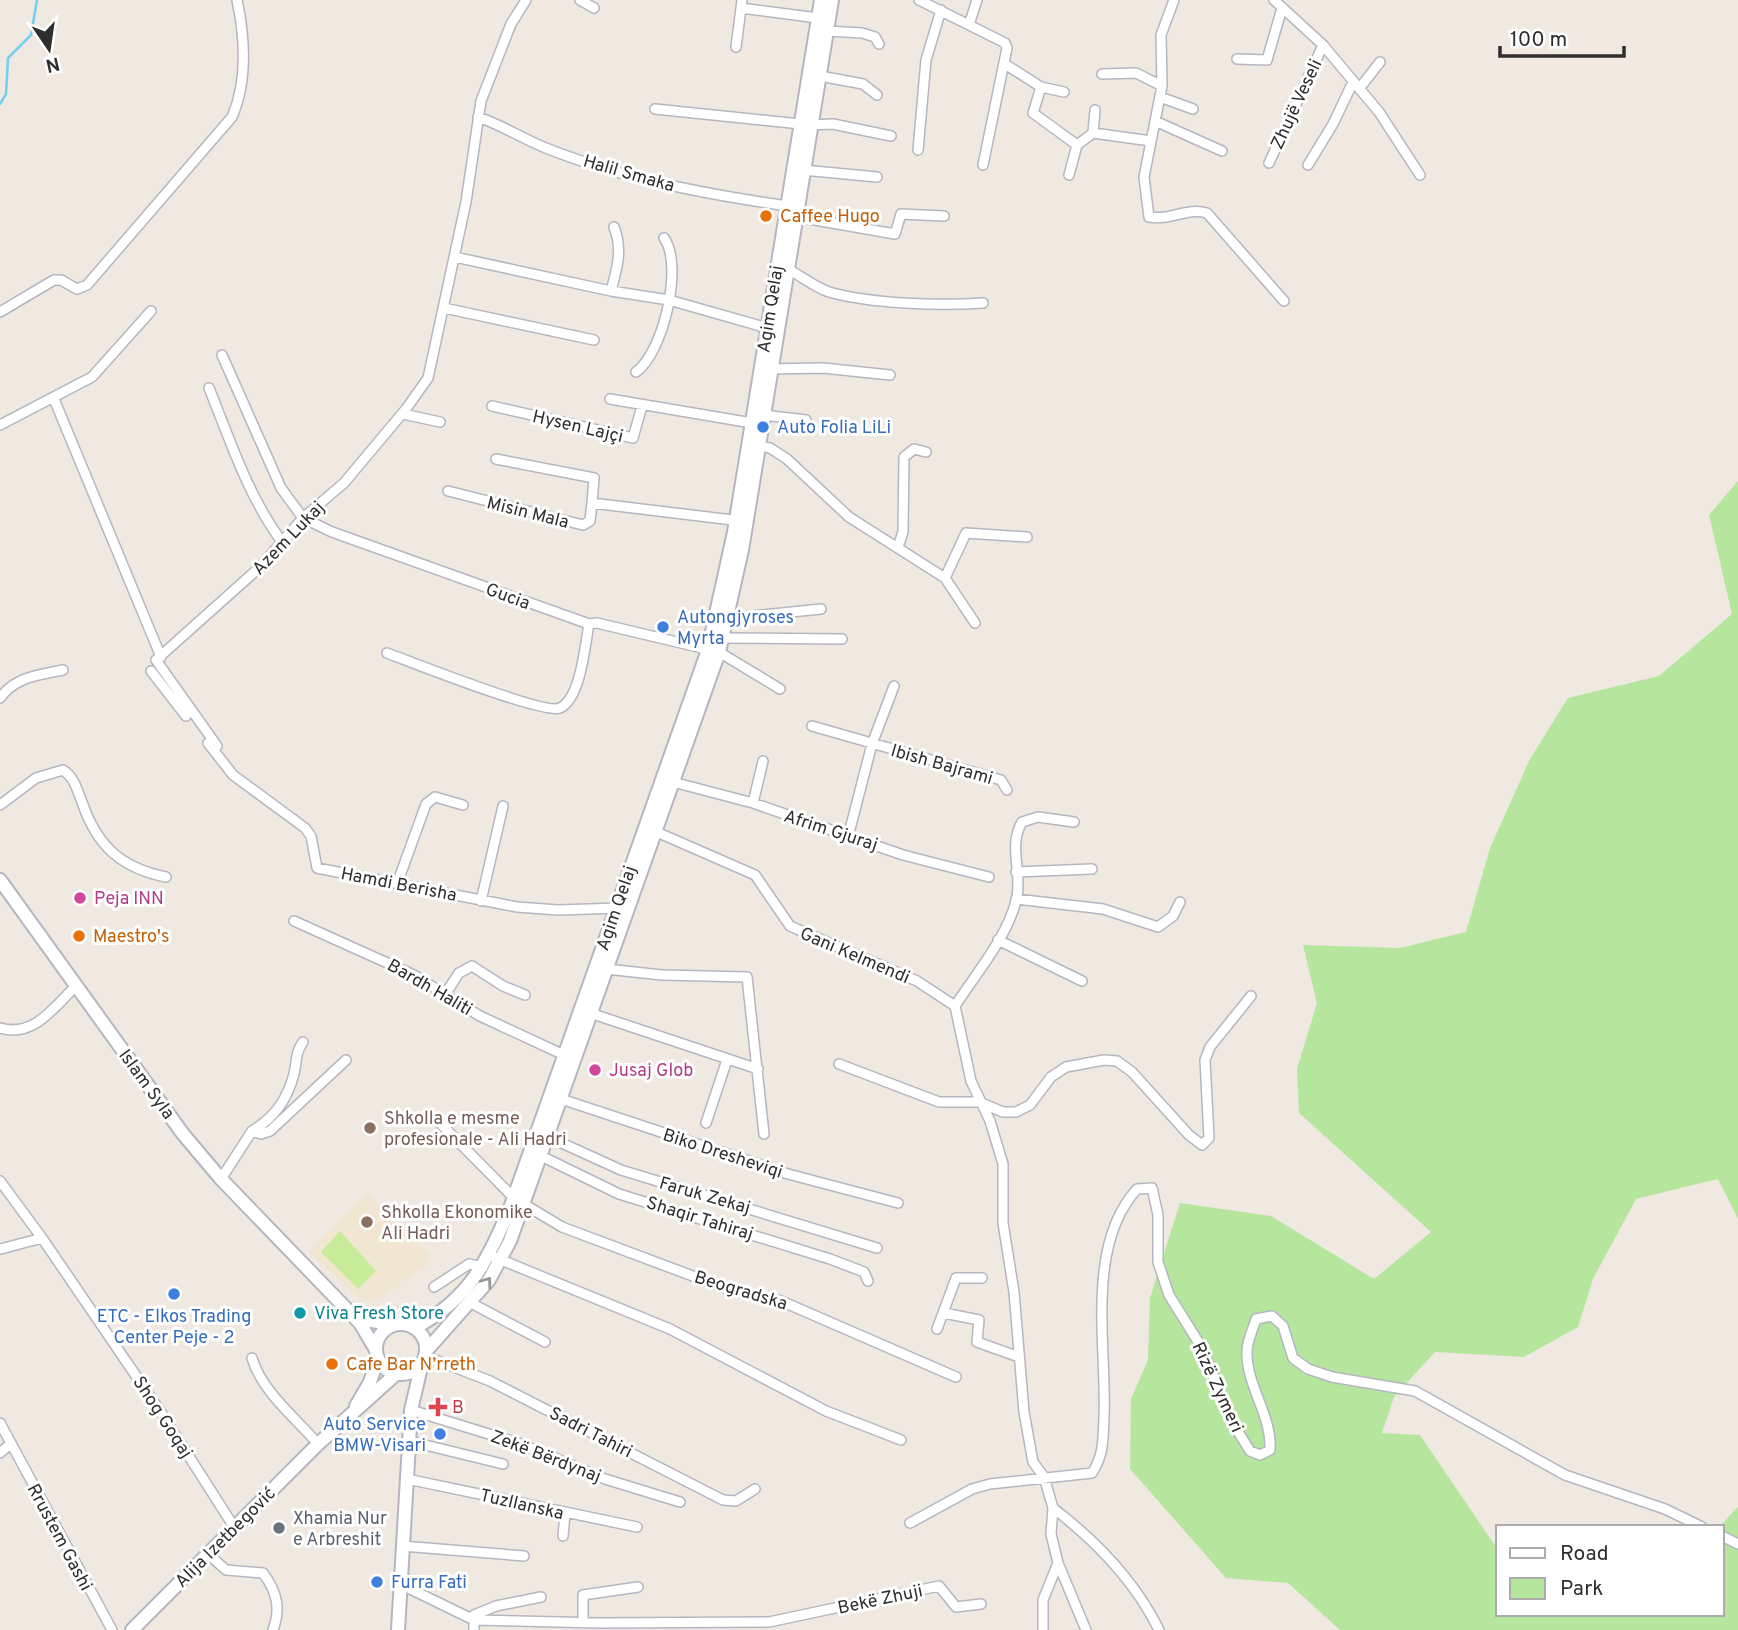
<svg xmlns="http://www.w3.org/2000/svg" width="1738" height="1630" font-family="Overpass,sans-serif">
	<style>
		.education { fill: #f0e6d1 }
		.green { fill: #b6e59e }
		.pitch { fill: #c9ec9a }
		.lines { fill: none; stroke-linecap: round; stroke-linejoin: round }
		.stream { stroke: #75cff0; stroke-width: 2.5 }
		.street-casing { stroke: #b4b7c1; stroke-width: 12 }
		.secondary-casing { stroke: #b4b7c1; stroke-width: 16 }
		.street { stroke: #fff; stroke-width: 9 }
		.secondary { stroke: #fff; stroke-width: 12 }
		.oneway { stroke: #969696 }
		.food-dot { fill: #e8710a; stroke: #fff; stroke-width: 2.5 }
		.shop-dot { fill: #3f7fe0; stroke: #fff; stroke-width: 2.5 }
		.hotel-dot { fill: #d1479c; stroke: #fff; stroke-width: 2.5 }
		.education-dot { fill: #8d6e63; stroke: #fff; stroke-width: 2.5 }
		.culture-dot { fill: #0f9aa8; stroke: #fff; stroke-width: 2.5 }
		.health-dot { fill: #e0444e; stroke: #fff; stroke-width: 2.5 }
		.worship-dot { fill: #6b7280; stroke: #fff; stroke-width: 2.5 }
		.labels { text-anchor: middle; stroke-width: 6; stroke-linejoin: round; paint-order: stroke }
		.street-label { font-size: 18px; fill: #2e2e2e; stroke: #fff }
		.food-label { font-size: 18px; fill: #c56008; stroke: #fff; text-anchor: start }
		.shop-label { font-size: 18px; fill: #366cbe; stroke: #fff; text-anchor: start }
		.hotel-label { font-size: 18px; fill: #b23c85; stroke: #fff; text-anchor: start }
		.education-label { font-size: 18px; fill: #785e54; stroke: #fff; text-anchor: start }
		.culture-label { font-size: 18px; fill: #0d838f; stroke: #fff; text-anchor: start }
		.health-label { font-size: 18px; fill: #be3a42; stroke: #fff; text-anchor: start }
		.worship-label { font-size: 18px; fill: #5b616d; stroke: #fff; text-anchor: start }
	</style>
	<rect width="100%" height="100%" fill="#efe9e1"/>
	<path class="education" d="M367,1193L430,1256L428,1264L377,1300L362,1301L308,1251Z"/>
	<path class="green" d="M1738,481V1219L1718,1179L1636,1199L1593,1279L1578,1327L1524,1357L1435,1352L1394,1397L1382,1433L1420,1435L1498,1550V1614H1722V1527H1719L1738,1507V1630H1340L1288,1583L1226,1578L1130,1469L1131,1399L1148,1360L1150,1298L1180,1203L1271,1216L1374,1279L1431,1232L1299,1113L1297,1069L1317,1003L1303,945L1400,948L1466,932L1490,848L1530,759L1568,698L1659,676L1732,614L1709,515Z"/>
	<path class="pitch" d="M340,1231L376,1271L358,1289L321,1252Z"/>
	<g class="lines">
		<path class="stream" d="M0,104L6,94L8,58L31,35L37,0"/>
		<defs>
			<path id="street" d="M580,0L594,8
				M742,0L741,8L818,18
				M919,0L1005,43L1007,48L983,165
				M1174,0L1161,35L1162,86L1144,177L1149,217C1170,221 1187,207 1207,213L1284,301
				M1274,0L1323,45L1379,112L1420,175
				M969,25L977,0
				M827,31L862,33L875,37L879,44
				M736,47L741,8
				M1237,59L1267,60L1282,8
				M1005,64L1041,87L1064,92
				M1102,74L1136,73L1162,86
				M820,76L863,84L877,95
				M1041,87L1033,113L1077,145L1093,133
				M1359,89L1380,62
				M1160,97L1193,109
				M655,109L810,125L833,124L891,136
				M478,117C502,125 523,139 546,148C623,179 706,194 787,206
				M1155,121L1222,151
				M1093,133L1151,141
				M1093,133L1095,110
				M918,150L926,60L941,10
				M1269,163L1323,45
				M1308,165L1333,124L1353,82
				M803,170L877,177
				M1069,175L1077,145
				M792,216L895,234L901,214L944,216
				M455,257L611,291L669,300L771,329
				M786,268C800,275 814,287 829,292C872,304 939,306 983,303
				M611,291C617,268 623,250 614,227
				M444,308L594,340
				M0,312L54,280H61L77,289L87,285L232,117C248,80 245,38 237,0
				M222,355L281,488L303,518L332,532L589,624L597,623L719,652L780,689
				M766,369L823,368L890,375
				M636,372C663,353 684,266 664,238
				M209,388C230,440 248,496 282,542
				M54,399L161,657
				M610,399L752,423
				M492,406L633,438L642,406
				M403,414L440,422
				M763,415L806,420
				M0,425L92,377L151,311
				M754,445L770,448L787,459L849,517L945,578L975,623
				M496,459L594,478L592,503
				M448,491L583,525L590,521L592,503L741,521
				M898,547L903,532L904,457L914,449L926,452
				M945,578L966,533L1027,537
				M722,619L821,609
				M722,638L842,639
				M387,653C411,662 545,715 560,708C581,698 585,645 589,624
				M151,671L186,716
				M0,698C15,677 38,675 63,670
				M812,726L1001,780L1007,790
				M208,743L233,775L305,828L311,836L317,868L517,907L558,910L620,908
				M217,746L156,660L260,567L303,518L344,483L406,409L428,378L466,202L481,101L511,24L526,0
				M669,781L753,803L903,855L989,877
				M753,803L763,761
				M0,805L36,778L63,770C75,778 77,790 82,802C97,846 121,868 166,877
				M652,830L755,875L790,926L917,981L955,1006L971,1081L990,1121L1003,1164V1223L1014,1292L1024,1412L1033,1462L1044,1477L1053,1508L1051,1534L1058,1563L1043,1600V1630
				M848,837L872,744L894,686
				M1016,872L1092,869
				M397,884L426,804L435,797L463,805
				M1016,899L1103,909L1158,927L1173,916L1180,902
				M481,901L503,806
				M294,921L414,975L480,1016L564,1055
				M998,940L1082,981
				M606,969L662,975L747,977L764,1134
				M446,993L459,973L472,966L503,986L525,995
				M955,1006C977,972 1008,937 1017,897C1022,871 1008,846 1022,822L1038,817L1074,822
				M587,1012L758,1069
				M0,1028C34,1038 54,1007 76,986
				M839,1064L939,1102H979L1003,1112H1016L1030,1105L1051,1077L1066,1067L1104,1060L1117,1061L1132,1072L1189,1135L1202,1145L1209,1138L1205,1060L1210,1047L1251,996
				M555,1097L788,1174L898,1203
				M436,1119L514,1198L562,1227L730,1290L781,1301L956,1377
				M706,1123L727,1060
				M252,1131C275,1117 287,1100 294,1074C297,1062 295,1053 303,1042
				M542,1134L621,1170L877,1248
				M537,1154L619,1194L830,1259L864,1272L868,1281
				M221,1179L252,1131L261,1134L270,1131L346,1060
				M0,1181L42,1238
				M1,1249L42,1238L162,1414L234,1527
				M494,1257L670,1329L826,1411L901,1440
				M434,1287L469,1264L483,1267
				M471,1303L545,1342
				M944,1313L979,1320L977,1342L1019,1357
				M937,1329L956,1278H982
				M425,1356L490,1381L723,1500L736,1501L755,1489
				M252,1358C262,1392 295,1417 318,1444
				M411,1410L521,1444L605,1479L680,1502
				M0,1423L112,1630
				M409,1441L503,1464
				M0,1453L11,1443
				M407,1479L637,1527
				M1053,1508C1096,1541 1135,1581 1159,1630
				M910,1523L972,1489L990,1484L1092,1473C1104,1455 1103,1439 1104,1417C1107,1346 1085,1246 1137,1189L1152,1188L1158,1215V1262L1169,1295L1202,1348L1234,1425L1250,1451L1260,1455L1270,1450C1272,1415 1246,1386 1247,1351C1247,1341 1253,1329 1256,1319L1272,1316L1283,1326L1293,1358L1308,1369L1332,1377L1415,1391L1565,1475L1665,1509L1702,1527
				M563,1536L565,1514
				M1722,1536L1738,1544
				M402,1546L524,1556
				M208,1554L226,1570L263,1573C277,1592 281,1608 273,1630
				M1058,1563L1086,1630
				M400,1584L474,1620V1630
				M541,1597L496,1606L474,1615V1620L601,1623L769,1622L939,1586L956,1607L981,1604
				M583,1623V1595L638,1587"/>
			<path id="secondary" d="M0,880L183,1134L221,1179L360,1323L376,1350
				M355,1312L367,1320L394,1325
				M376 1349a25 25 0 1 1 50 0a25 25 0 1 1-50 0Z
				M414,1328C471,1299 488,1259 512,1203L708,650L734,532L821,0
				M426,1351L489,1280L510,1241L719,652L742,550L832,0
				M356,1406L370,1382L378,1358
				M132,1630L318,1444L396,1374
				M398,1630L411,1410L422,1363"/>
		</defs>
		<use href="#street" class="street-casing"/>
		<use href="#secondary" class="secondary-casing"/>
		<use href="#street" class="street"/>
		<use href="#secondary" class="secondary"/>
	</g>
	<defs><path id="oneway-chevron" d="M-2-3.5L2.5 0L-2 3.5" fill="none" stroke-width="1.6" stroke-linecap="round" stroke-linejoin="round" transform="scale(1.75)"/></defs>
	<use class="oneway" href="#oneway-chevron" transform="translate(487 1282) rotate(-54)"/>
	<g class="food-dot">
		<circle cx="766" cy="216" r="7"/>
		<circle cx="79" cy="936" r="7"/>
		<circle cx="332" cy="1364" r="7"/>
	</g>
	<g class="shop-dot">
		<circle cx="763" cy="427" r="7"/>
		<circle cx="663" cy="627" r="7"/>
		<circle cx="174" cy="1294" r="7"/>
		<circle cx="440" cy="1434" r="7"/>
		<circle cx="377" cy="1582" r="7"/>
	</g>
	<g class="hotel-dot">
		<circle cx="80" cy="898" r="7"/>
		<circle cx="595" cy="1070" r="7"/>
	</g>
	<g class="education-dot">
		<circle cx="370" cy="1128" r="7"/>
		<circle cx="367" cy="1222" r="7"/>
	</g>
	<circle class="culture-dot" cx="300" cy="1313" r="7"/>
	<path class="health-dot" d="M434.5 1396.5h7v7h7v7h-7v7h-7v-7h-7v-7h7z"/>
	<circle class="worship-dot" cx="279" cy="1528" r="7"/>
	<g class="labels">
		<g class="street-label">
			<text transform="translate(1296 104) rotate(-65)" y="6">Zhujë Veseli</text>
			<text transform="translate(629 173) rotate(16)" y="6">Halil Smaka</text>
			<text transform="translate(770 309) rotate(-81)" y="6">Agim Qelaj</text>
			<text transform="translate(578 426) rotate(13)" y="6">Hysen Lajçi</text>
			<text transform="translate(528 512) rotate(14)" y="6">Misin Mala</text>
			<text transform="translate(288 538) rotate(-46)" y="6">Azem Lukaj</text>
			<text transform="translate(508 596) rotate(20)" y="6">Gucia</text>
			<text transform="translate(942 764) rotate(16)" y="6">Ibish Bajrami</text>
			<text transform="translate(831 830) rotate(18)" y="6">Afrim Gjuraj</text>
			<text transform="translate(399 884) rotate(11)" y="6">Hamdi Berisha</text>
			<text transform="translate(616 908) rotate(-71)" y="6">Agim Qelaj</text>
			<text transform="translate(855 955) rotate(23)" y="6">Gani Kelmendi</text>
			<text transform="translate(430 987) rotate(30)" y="6">Bardh Haliti</text>
			<text transform="translate(147 1084) rotate(54)" y="6">Islam Syla</text>
			<text transform="translate(723 1153) rotate(18)" y="6">Biko Dresheviqi</text>
			<text transform="translate(705 1195) rotate(16)" y="6">Faruk Zekaj</text>
			<text transform="translate(700 1218) rotate(17)" y="6">Shaqir Tahiraj</text>
			<text transform="translate(741 1290) rotate(17)" y="6">Beogradska</text>
			<text transform="translate(1218 1387) rotate(65)" y="6">Rizë Zymeri</text>
			<text transform="translate(163 1417) rotate(57)" y="6">Shog Goqaj</text>
			<text transform="translate(591 1432) rotate(27)" y="6">Sadri Tahiri</text>
			<text transform="translate(546 1456) rotate(21)" y="6">Zekë Bërdynaj</text>
			<text transform="translate(522 1504) rotate(13)" y="6">Tuzllanska</text>
			<text transform="translate(60 1537) rotate(62)" y="6">Rrustem Gashi</text>
			<text transform="translate(225 1537) rotate(-45)" y="6">Alija Izetbegović</text>
			<text transform="translate(880 1599) rotate(-12)" y="6">Bekë Zhuji</text>
		</g>
		<g class="food-label">
			<text x="780" y="222">Caffee Hugo</text>
			<text x="93" y="942">Maestro's</text>
			<text x="346" y="1370">Cafe Bar N’rreth</text>
		</g>
		<g class="shop-label">
			<text x="777" y="433">Auto Folia LiLi</text>
			<text x="677" y="623">Autongjyroses<tspan x="677" dy="21">Myrta</tspan></text>
			<text x="174" y="1322" text-anchor="middle">ETC - Elkos Trading<tspan x="174" dy="21">Center Peje - 2</tspan></text>
			<text x="426" y="1430" text-anchor="end">Auto Service<tspan x="426" dy="21">BMW-Visari</tspan></text>
			<text x="391" y="1588">Furra Fati</text>
		</g>
		<g class="hotel-label">
			<text x="94" y="904">Peja INN</text>
			<text x="609" y="1076">Jusaj Glob</text>
		</g>
		<g class="education-label">
			<text x="384" y="1124">Shkolla e mesme<tspan x="384" dy="21">profesionale - Ali Hadri</tspan></text>
			<text x="381" y="1218">Shkolla Ekonomike<tspan x="381" dy="21">Ali Hadri</tspan></text>
		</g>
		<g class="culture-label">
			<text x="314" y="1319">Viva Fresh Store</text>
		</g>
		<g class="health-label">
			<text x="452" y="1413">B</text>
		</g>
		<g class="worship-label">
			<text x="293" y="1524">Xhamia Nur<tspan x="293" dy="21">e Arbreshit</tspan></text>
		</g>
	</g>
	<rect x="1496" y="1525" width="228" height="91" fill="#ffffff" stroke="#ababab" stroke-width="2"/>
	<rect x="1510" y="1548" width="35" height="10" fill="#ffffff" stroke="#ababab" stroke-width="2"/>
	<text x="1560" y="1560" font-size="21" fill="#2e2e2e">Road</text>
	<rect x="1510" y="1578" width="35" height="21" fill="#b6e59e" stroke="#ababab" stroke-width="2"/>
	<text x="1560" y="1595" font-size="21" fill="#2e2e2e">Park</text>
	<g transform="translate(49 49) rotate(167)" stroke="#ffffff" stroke-width="5" paint-order="stroke">
	<path d="M0-5L12 26L0 18L-12 26Z" fill="#2e2e2e"/>
	<text y="-10" font-size="19" font-weight="bold" text-anchor="middle" fill="#2e2e2e">N</text>
	</g>
	<path d="M1500 46v10h124v-10" fill="none" stroke="#2e2e2e" stroke-width="3.5"/>
	<text x="1510" y="46" font-size="21" fill="#2e2e2e" stroke="#ffffff" stroke-width="5" paint-order="stroke">100 m</text>
</svg>
